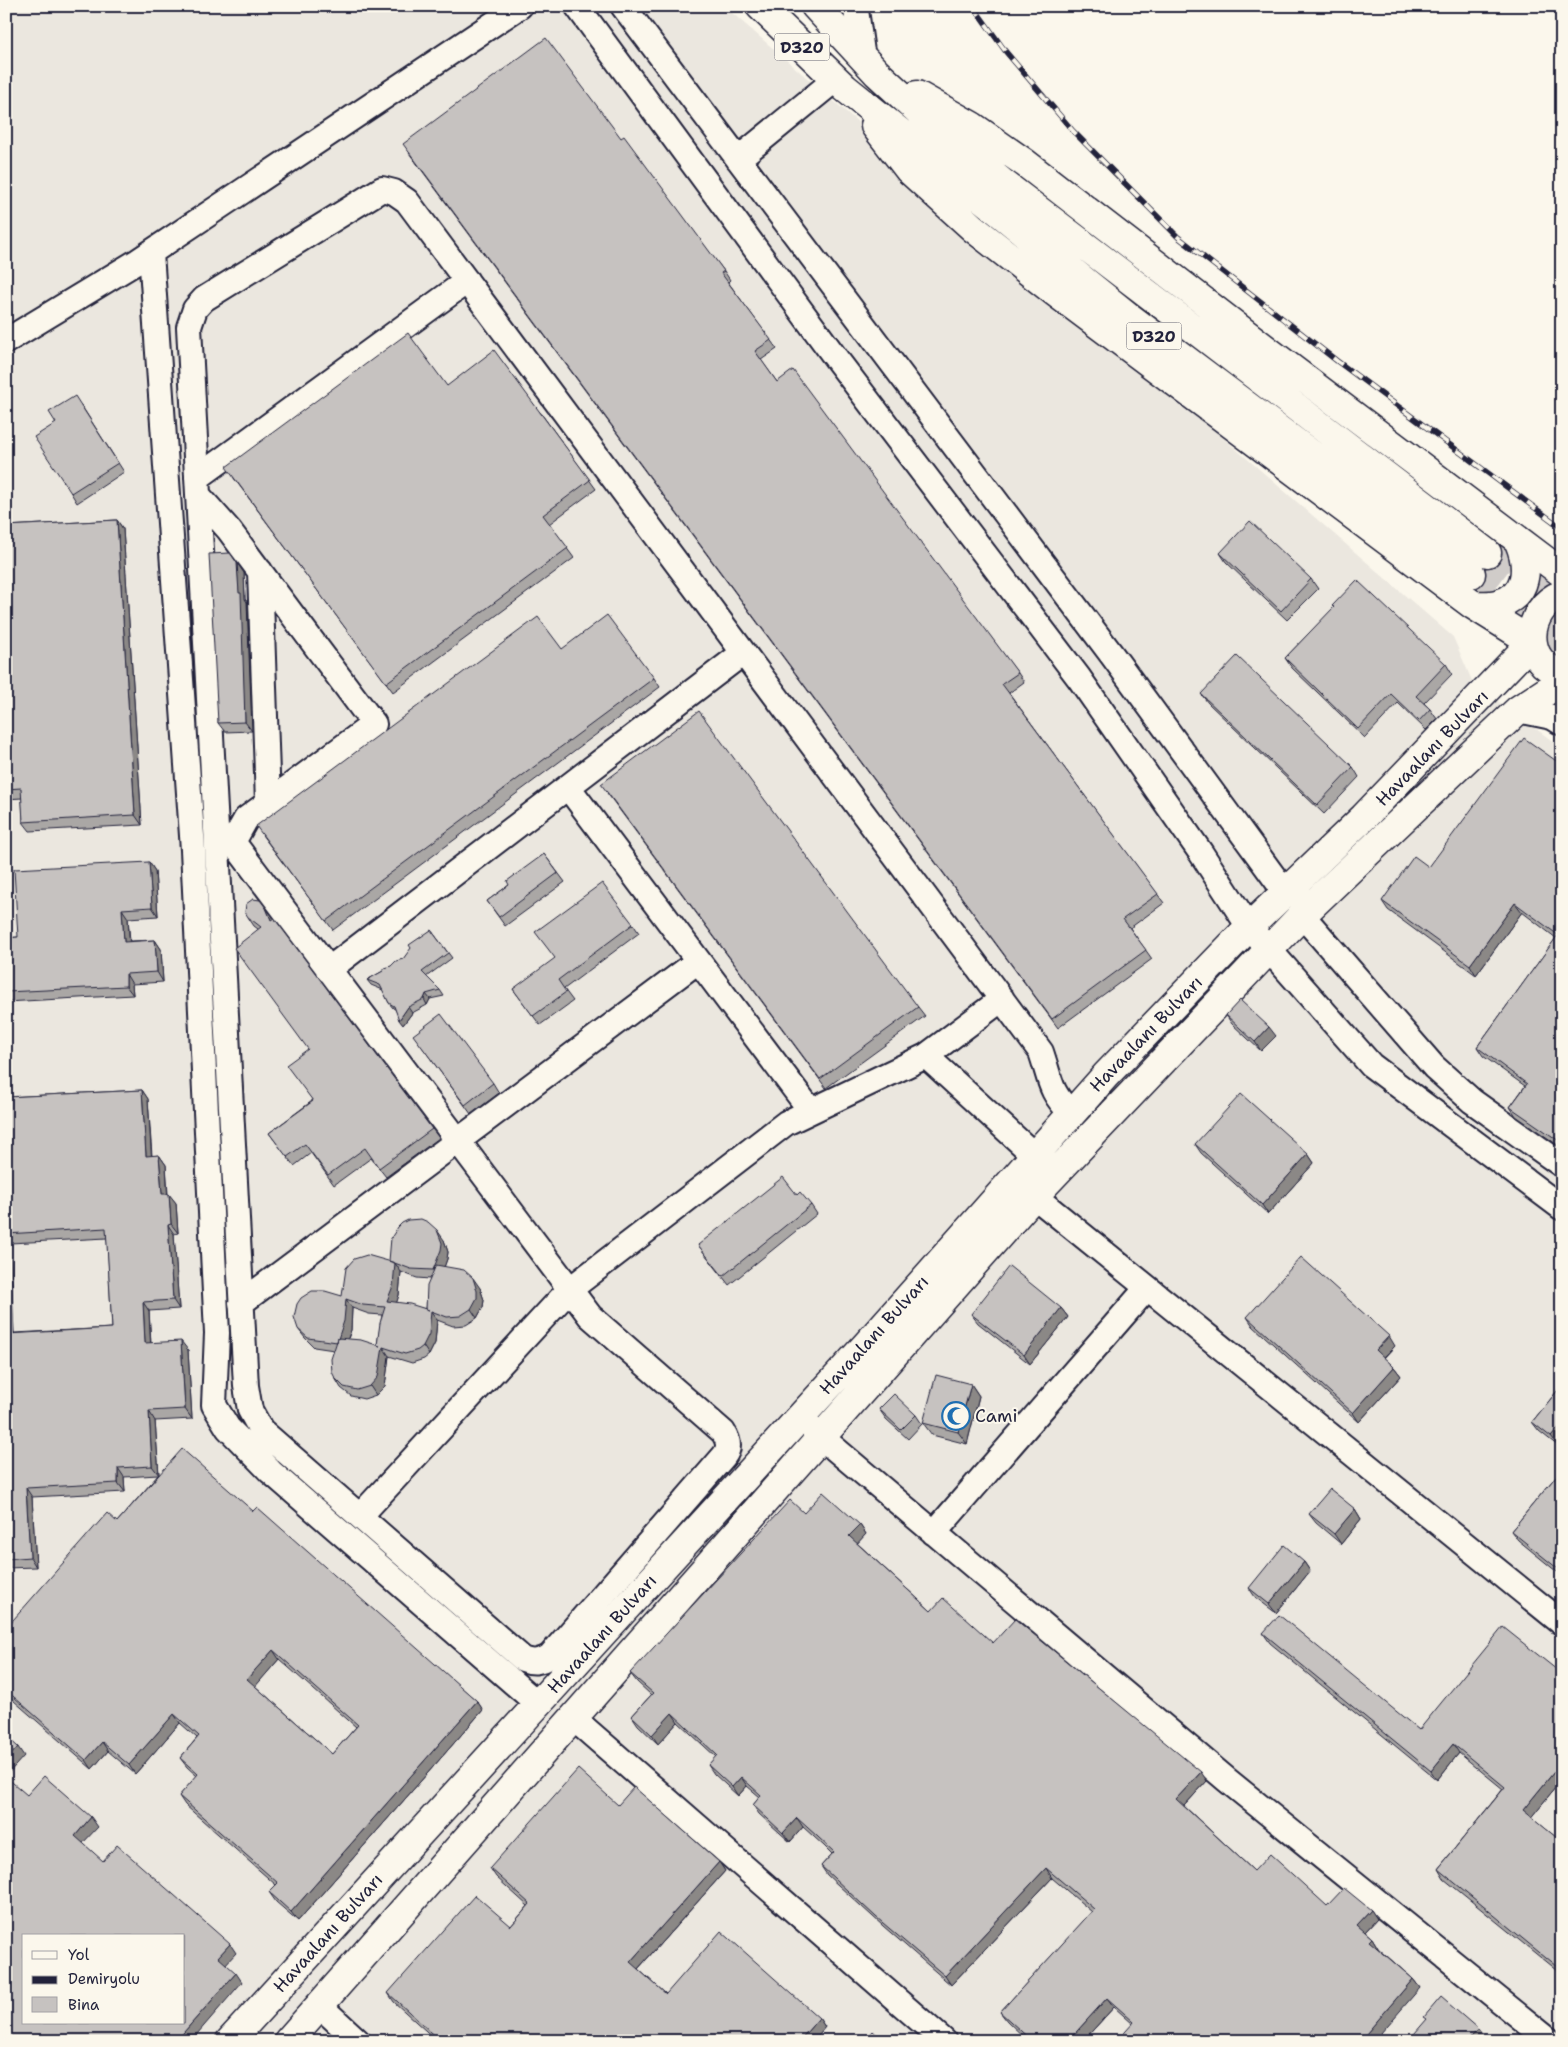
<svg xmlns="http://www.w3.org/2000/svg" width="1568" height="2047" font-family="'Shantell Sans',sans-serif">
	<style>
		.built { fill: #ebe7df; fill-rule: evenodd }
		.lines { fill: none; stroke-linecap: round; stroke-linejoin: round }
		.highway-tunnel { stroke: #d0ccc9; stroke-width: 28; stroke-dasharray: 28 14; stroke-linecap: butt }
		.minor-casing { stroke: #22223b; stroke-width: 28 }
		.major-casing { stroke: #22223b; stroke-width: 31 }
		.highway-casing { stroke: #22223b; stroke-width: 31 }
		.minor { stroke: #fbf7ec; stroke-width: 24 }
		.major { stroke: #fbf7ec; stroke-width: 28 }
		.highway { stroke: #fbf7ec; stroke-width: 28 }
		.rail-casing { stroke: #22223b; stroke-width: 5.5 }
		.rail { stroke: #fbf7ec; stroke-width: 4; stroke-dasharray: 11; stroke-linecap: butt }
		.wall { fill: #aaa7a5; stroke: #22223b; fill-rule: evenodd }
		.shaded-wall { fill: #8b8886; stroke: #22223b }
		.building { fill: #c6c2c0; stroke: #22223b; fill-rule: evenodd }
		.labels { text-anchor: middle; stroke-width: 4; stroke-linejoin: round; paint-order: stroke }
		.shield { fill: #fbf7ec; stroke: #636270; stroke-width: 1 }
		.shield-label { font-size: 16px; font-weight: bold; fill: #22223b }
		.street-label { font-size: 18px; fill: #22223b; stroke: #fbf7ec }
		.poi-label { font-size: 18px; fill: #22223b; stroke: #fbf7ec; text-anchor: start }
	</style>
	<rect width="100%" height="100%" fill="#fbf7ec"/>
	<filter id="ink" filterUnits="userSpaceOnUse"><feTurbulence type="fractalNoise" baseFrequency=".02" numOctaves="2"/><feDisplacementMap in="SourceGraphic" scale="10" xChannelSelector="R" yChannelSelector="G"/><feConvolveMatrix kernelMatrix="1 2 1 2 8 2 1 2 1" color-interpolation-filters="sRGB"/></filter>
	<g filter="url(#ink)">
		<path class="built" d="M6,6H724L1453,637L1473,683L1562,748V2041H6ZM24,1936H184V2023H24Z"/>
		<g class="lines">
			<path class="highway-tunnel" d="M1487,553L1562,610
				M1471,574L1562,644"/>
			<defs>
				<path id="minor" d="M577,6L838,361L1079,678L1201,853L1249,927L1371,1065L1562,1208
					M623,6L1112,655L1285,892
					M853,6L856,10L863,59
					M738,159L836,79
					M151,253L193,850L217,1333L214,1405L228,1428L271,1472L538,1704
					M6,341L138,261L520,6
					M197,478L467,281
					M198,495L229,530L374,724L246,819L233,842
					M260,571L268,803
					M1518,710L1552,717L1562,723
					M568,787L811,1111
					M217,842H233L590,1316L723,1432C729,1441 730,1448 724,1456L550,1656C540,1662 533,1663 523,1659L261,1430L250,1410L246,1386L189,327L195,309L204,299L382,189L394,192L407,201L1041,1052C1051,1081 1049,1091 1071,1113
					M1302,915L1434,1067L1472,1101L1562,1165
					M328,970L743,653
					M926,1056L1034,1155
					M1021,1182L1034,1196L1562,1623
					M241,1303L698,961
					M800,1417L821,1437L1227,1780L1550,2041
					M360,1516L569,1290L786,1123L926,1056L1002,999
					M934,1533L1147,1288
					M573,1718L944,2041
					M320,2006L358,2041"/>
				<path id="major" d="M230,2041L867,1344L1106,1075L1249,927L1364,817L1532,642
					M288,2041L1034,1196L1302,915L1518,710L1562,681"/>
				<path id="highway" d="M760,6L845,88L1129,317L1471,574
					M815,6L877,73L939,130L1003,183L1487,553
					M917,95L972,126L1025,163L1267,350L1562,573
					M875,126L909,170L973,228L1056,293L1473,605L1532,642
					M1562,594C1524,609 1521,663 1562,674
					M1473,605C1481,605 1490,606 1497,604C1529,597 1529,566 1519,542"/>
			</defs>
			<use href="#minor" class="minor-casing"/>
			<use href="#major" class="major-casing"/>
			<use href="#highway" class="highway-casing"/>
			<use href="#minor" class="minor"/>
			<use href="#major" class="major"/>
			<use href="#highway" class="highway"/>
			<defs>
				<path id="rail" d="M973,6L1006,52L1073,131L1178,237L1337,361L1562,528"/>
			</defs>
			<use href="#rail" class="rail-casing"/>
			<use href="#rail" class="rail"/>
		</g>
		<path class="wall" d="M621,138L724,271L730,280L728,282L777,349L761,360L777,382L1018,673L1024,682L1009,693L1164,903L1130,928L1152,959L1058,1028L409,153Z
			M447,386L540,412L596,489L549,524L574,558L393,692L233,477Z
			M81,405L124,472L77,503L71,493L56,423Z
			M117,520L123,529L142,825L30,831L23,822L22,798L6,799V526Z
			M1220,553L1311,579L1318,589L1287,620L1226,562Z
			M244,573L245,599L247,602L252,731L225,732L218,723Z
			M1332,606L1446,664L1452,674L1424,703L1430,709L1437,719L1426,730L1398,703L1365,738L1292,668L1285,658L1334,608Z
			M562,649L654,678L660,687L333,930L262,835Z
			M1201,694L1353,767L1359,777L1324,814L1208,703Z
			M1562,765V1148L1516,1116L1510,1107L1525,1086L1483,1056L1477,1047L1556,938L1522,912L1476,975L1388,910L1382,901L1429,867Z
			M607,793L918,1007L925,1016L826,1088Z
			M544,854L565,882L505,926L487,901L509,885Z
			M149,862L155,871L158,916L128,918L130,941L155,940L161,949L163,982L132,984L133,995L6,1002V938L18,937Z
			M248,917L273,918L439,1138L386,1177L371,1158L334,1185L311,1153L294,1166L269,1133L312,1101L308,1049L258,929L254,926Z
			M633,924L639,933L564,989L573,1001L540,1025L513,989Z
			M431,930L452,958L426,977L440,990L444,996L430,999L427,1005L412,1013L403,1025L395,1009L393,1008L389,1003L383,990L371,985L367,980L383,971L403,959Z
			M1226,1015L1276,1036L1261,1051L1232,1024Z
			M420,1044L493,1083L499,1093L471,1114Z
			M142,1090L148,1099L152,1156L159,1155L166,1165L168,1194L176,1203L178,1233L174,1234L179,1309L149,1311L151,1343L188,1350L192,1419L155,1421L159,1475L253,1511L477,1701L483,1710L298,1921L276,1902L269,1892L276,1885L185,1805L179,1796L197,1776L187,1767L180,1758L197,1738L180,1723L135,1774L108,1751L92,1769L6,1694V1628L117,1522L158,1475L124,1477L125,1492L32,1497L36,1567L6,1568V1097ZM107,1238L112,1328L14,1333L10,1243ZM279,1659L356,1727L332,1754L255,1686Z
			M1195,1144L1308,1154L1314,1163L1268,1214L1201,1153Z
			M811,1205L817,1214L729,1285L698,1245Z
			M444,1240L448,1252L447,1259L444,1267L480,1288L484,1300L483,1307L477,1318L466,1325L453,1326L437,1320L435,1343L429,1355L424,1359L412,1363L389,1356L385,1386L376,1395L364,1399L351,1396L341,1388L335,1378L334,1350L314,1347L305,1338L298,1329L390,1262ZM401,1272L417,1278L430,1279L426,1309L396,1303L399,1295ZM352,1308L369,1314L382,1315L377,1345L348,1339L351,1330Z
			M1061,1308L1068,1317L1030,1364L978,1323L971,1314Z
			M1247,1317L1395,1346L1384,1358L1394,1367L1401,1376L1359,1422L1253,1326Z
			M971,1384L979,1396L967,1444L932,1435L923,1423Z
			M1562,1385L1558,1446L1539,1431L1532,1422Z
			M879,1409L916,1415L922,1424L908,1439L886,1419Z
			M1562,1469V1576L1518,1540L1511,1531Z
			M1355,1509L1361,1519L1341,1544L1316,1523L1309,1514Z
			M804,1513L860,1525L866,1534L857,1543L931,1611L993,1643L1207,1781L1184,1806L1254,1871L1327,1906L1371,1910L1377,1919L1365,1932L1372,1938L1378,1948L1413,1979L1420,1988L1133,2024L1114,2007L1083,2041H1028L1007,2021L1000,2012L1092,1912L1052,1878L951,1985L883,1926L827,1875L821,1866L832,1854L824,1846L803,1827L790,1842L759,1814L753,1805L760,1797L747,1786L738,1796L714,1774L708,1765L716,1757L678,1722L658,1744L638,1725L632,1716L651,1695L637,1682L630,1673Z
			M1304,1562L1310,1571L1276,1613L1255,1597L1249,1588Z
			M1263,1633L1419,1730L1562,1674V1783L1560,1782L1531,1817L1562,1842V1975L1444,1879L1438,1869L1503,1789L1459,1753L1437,1780L1270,1643Z
			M618,1805L719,1862L725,1871L638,1969L666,1994L819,2018L825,2027L813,2041H437L394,2002L388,1993L511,1926L528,1906L496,1877L490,1868Z"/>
		<path class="shaded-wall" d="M117,520L123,529L142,825L135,815Z
			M237,563L244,573L245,599L247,602L252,731L245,722Z
			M149,862L155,871L158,916L152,907Z
			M1515,903L1522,912L1476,975L1470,965Z
			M266,908L273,917L277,929L271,920Z
			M122,909L128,918L130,951L124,942Z
			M155,940L161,949L163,982L157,972Z
			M126,974L132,984L133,995L126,986Z
			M426,994L430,999L427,1005L424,999Z
			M408,1007L412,1013L403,1025L399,1020Z
			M1269,1027L1276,1036L1261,1051L1255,1042Z
			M142,1090L148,1099L152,1165L146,1156Z
			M1308,1154L1314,1163L1268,1214L1262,1205Z
			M159,1155L166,1165L168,1203L162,1194Z
			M169,1194L176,1203L178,1233L171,1224Z
			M168,1225L174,1234L179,1309L173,1300Z
			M437,1230L444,1240L448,1252L447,1259L440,1279L433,1270Z
			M6,1238L10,1243L14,1343L7,1334L6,1305Z
			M395,1263L401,1272L399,1295L394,1311L387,1301Z
			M473,1278L480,1288L484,1300L483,1307L477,1318L471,1309Z
			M346,1299L352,1308L351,1330L343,1351L337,1342Z
			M143,1302L149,1311L151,1352L145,1343Z
			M1061,1308L1068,1317L1030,1364L1024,1355Z
			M431,1311L437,1320L435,1343L429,1355L423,1346Z
			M1389,1336L1395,1346L1382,1359L1376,1350Z
			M181,1341L188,1350L192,1419L185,1409Z
			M383,1347L389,1356L385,1386L376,1395L370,1386Z
			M1394,1367L1401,1376L1359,1422L1353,1413Z
			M971,1384L979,1396L967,1444L958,1432Z
			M149,1411L155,1421L159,1475L152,1466Z
			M1562,1424V1441L1558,1446L1551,1437Z
			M118,1468L124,1477L125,1492L118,1483Z
			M26,1488L32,1497L36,1567L30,1557Z
			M1355,1509L1361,1519L1341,1544L1334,1534Z
			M860,1525L866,1534L856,1545L849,1536Z
			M1304,1562L1310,1571L1276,1613L1269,1604Z
			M273,1650L279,1659L254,1688L247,1679Z
			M477,1701L483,1710L298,1921L291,1912Z
			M672,1713L678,1722L658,1744L652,1735Z
			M174,1714L180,1723L135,1774L129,1765Z
			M102,1742L108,1751L92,1769L86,1760Z
			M1453,1744L1459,1753L1437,1780L1431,1771Z
			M18,1747L24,1756L6,1776V1760Z
			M1201,1772L1207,1781L1182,1808L1176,1799Z
			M1554,1772L1560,1782L1529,1820L1523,1810Z
			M741,1777L747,1786L738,1796L732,1787Z
			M91,1817L98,1827L81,1845L75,1836Z
			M797,1818L803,1827L790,1842L783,1833Z
			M719,1862L725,1871L636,1971L630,1962Z
			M1046,1868L1052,1878L951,1985L945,1976Z
			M1371,1910L1377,1919L1363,1934L1357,1925Z
			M1372,1938L1378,1948L1376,1950L1369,1941Z
			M230,1944L236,1953L224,1966L218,1957Z
			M236,1973L242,1982L191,2041H176Z
			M1413,1979L1420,1988L1374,2041H1360Z
			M1107,1998L1114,2007L1083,2041H1068Z
			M819,2018L825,2027L813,2041H799Z
			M1478,2029L1485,2038L1483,2041H1468Z
			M150,2034L154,2041H145Z"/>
		<path class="building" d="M546,38L621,138L624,136L724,271L721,273L771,340L755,351L777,382L793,370L1018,673L1002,684L1158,894L1123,919L1146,950L1052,1019L403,144Z
			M408,333L447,386L494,350L590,480L543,515L568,548L386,683L226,467Z
			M75,396L118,463L71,493L34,437L56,423L49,412Z
			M117,520L135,815L23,822L21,788L6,789V526Z
			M1250,521L1311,579L1281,611L1220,553Z
			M230,553L237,563L239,593H241L245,722L218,723L209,554Z
			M1357,580L1446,664L1416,696L1430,709L1419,721L1391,694L1358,729L1285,658L1334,607L1332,606Z
			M607,615L654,678L326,921L256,826L538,617L562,649Z
			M1237,656L1353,767L1317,805L1201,694Z
			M699,711L918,1007L820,1079L601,784Z
			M1524,738L1562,765V1143L1510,1107L1527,1084L1477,1047L1558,935L1515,903L1470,965L1382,901L1414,856L1429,867Z
			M544,854L558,873L499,917L487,901L509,885L507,881Z
			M149,862L152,907L122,909L124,942L155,940L157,972L126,974V986L6,992V938L18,937L14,869Z
			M602,883L633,924L558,980L566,992L533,1016L513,989L555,958L535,932Z
			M253,899L260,900L266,908L271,920L274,918L432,1129L379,1168L365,1148L328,1175L305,1144L287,1157L269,1133L313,1101L286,1065L308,1049L234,948L261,927L248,917L245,912L246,904Z
			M431,930L448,953L422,972L440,990L426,994L424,999L408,1007L399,1020L394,1006L389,1003L380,985L367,980L383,971L385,968L391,966L396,961L403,959L411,948L409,945Z
			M1240,1000L1269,1027L1255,1042L1226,1015Z
			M441,1014L493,1083L465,1105L413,1035Z
			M142,1090L146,1156L159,1155L162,1194H169L171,1224L168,1225L173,1300L143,1302L145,1343L181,1341L185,1409L149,1411L152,1466L118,1468V1483L26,1488L30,1557L6,1559V1305L7,1334L112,1328L106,1228L6,1234V1097Z
			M1241,1094L1308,1154L1262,1205L1195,1144Z
			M783,1177L797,1195L800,1192L811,1205L723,1276L698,1245Z
			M421,1219L428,1222L437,1230L442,1243L441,1250L433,1270L411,1269L389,1261L391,1238L398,1227L402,1223L408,1220Z
			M367,1255L395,1263L393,1286L387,1301L410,1304L429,1310L426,1309L427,1286L436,1265L464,1270L473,1278L477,1291V1298L471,1309L460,1316L447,1317L431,1311L429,1334L423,1346L418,1350L405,1354L383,1347L378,1377L370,1386L357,1390L344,1387L335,1378L332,1372L331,1359L338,1338L361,1340L380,1346L377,1345L380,1323L385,1307L363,1305L346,1299L344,1321L337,1342L308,1338L298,1329L294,1317L297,1304L301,1298L312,1291H325L342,1296L346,1268L354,1259Z
			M1301,1257L1389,1336L1376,1350L1394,1367L1353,1413L1247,1317Z
			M1009,1266L1061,1308L1024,1355L971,1314Z
			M936,1375L971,1384L958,1432L923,1423Z
			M1562,1385V1424L1551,1437L1532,1422Z
			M894,1394L916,1415L901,1430L879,1409Z
			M182,1449L253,1511L257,1507L477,1701L291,1912L269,1892L278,1883L179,1796L198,1774L180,1758L199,1736L174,1714L129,1765L102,1742L86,1760L6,1690V1628L107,1513L117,1522ZM273,1650L358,1725L332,1754L247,1679Z
			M1562,1469V1572L1511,1531Z
			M1330,1489L1355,1509L1334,1534L1309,1514Z
			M823,1492L860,1525L849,1536L931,1611L943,1598L993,1643L1015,1619L1201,1772L1176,1799L1254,1871L1270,1854L1327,1906L1344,1888L1371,1910L1357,1925L1372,1938L1369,1941L1413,1979L1360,2041H1117L1134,2022L1107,1998L1068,2041H1032L1000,2012L1094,1909L1046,1868L945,1976L876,1917L821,1866L834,1852L818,1837L797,1818L783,1833L753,1805L761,1795L741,1777L732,1787L708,1765L717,1755L672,1713L652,1735L632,1716L653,1693L630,1673L790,1500L804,1513Z
			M1284,1545L1304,1562L1269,1604L1249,1588Z
			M1279,1615L1419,1730L1503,1627L1562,1674V1779L1554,1772L1523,1810L1562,1842V1971L1438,1869L1505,1787L1453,1744L1431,1771L1263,1633Z
			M6,1736L18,1747L6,1760Z
			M578,1769L618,1805L634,1787L719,1862L630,1962L666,1994L721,1931L819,2018L799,2041H441L388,1993L475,1895L511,1926L530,1904L490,1868Z
			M44,1776L91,1817L75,1836L103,1861L117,1845L230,1944L218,1957L236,1973L176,2041H157L150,2034L145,2041H6V1777L27,1795ZM24,1936H184V2023H24Z
			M1441,1997L1478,2029L1468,2041H1408L1427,2019L1424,2017Z
			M873,2031L884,2041H864Z"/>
	</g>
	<defs>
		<symbol id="mosque-ring" viewBox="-11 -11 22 22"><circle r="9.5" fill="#fbf7ec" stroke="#1f6fb2" stroke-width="1.5"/><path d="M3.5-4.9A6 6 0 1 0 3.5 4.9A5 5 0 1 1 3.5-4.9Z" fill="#1f6fb2"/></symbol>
	</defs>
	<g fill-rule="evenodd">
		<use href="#mosque-ring" x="940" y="1400" width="32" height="32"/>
	</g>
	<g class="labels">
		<g class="shield">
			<rect x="774.5" y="33.5" width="55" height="27" rx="4"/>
			<rect x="1126.5" y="322.5" width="55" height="27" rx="4"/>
		</g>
		<g class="shield-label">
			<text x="802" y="53">D320</text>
			<text x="1154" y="342">D320</text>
		</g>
		<g class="street-label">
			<text transform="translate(1432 748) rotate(-46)" y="6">Havaalanı Bulvarı</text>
			<text transform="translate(1146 1034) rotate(-46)" y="6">Havaalanı Bulvarı</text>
			<text transform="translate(874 1335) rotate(-48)" y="6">Havaalanı Bulvarı</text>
			<text transform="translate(602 1634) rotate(-48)" y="6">Havaalanı Bulvarı</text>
			<text transform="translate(328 1933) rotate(-48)" y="6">Havaalanı Bulvarı</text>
		</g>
		<g class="poi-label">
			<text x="975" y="1422">Cami</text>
		</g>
	</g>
	<rect width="1568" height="2047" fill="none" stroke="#fbf7ec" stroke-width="25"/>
	<rect x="12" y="12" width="1543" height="2022" fill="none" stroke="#22223b" stroke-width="2" filter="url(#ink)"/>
	<rect x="22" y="1934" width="162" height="90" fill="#fbf7ec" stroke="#a4a2a5"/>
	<rect x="32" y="1951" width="25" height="8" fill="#fbf7ec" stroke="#a4a2a5"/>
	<text x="68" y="1960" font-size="15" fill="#22223b">Yol</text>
	<rect x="32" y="1976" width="25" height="8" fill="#22223b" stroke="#a4a2a5"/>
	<text x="68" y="1984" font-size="15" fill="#22223b">Demiryolu</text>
	<rect x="32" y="1997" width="25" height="15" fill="#c6c2c0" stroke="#a4a2a5"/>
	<text x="68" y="2010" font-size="15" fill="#22223b">Bina</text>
</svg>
